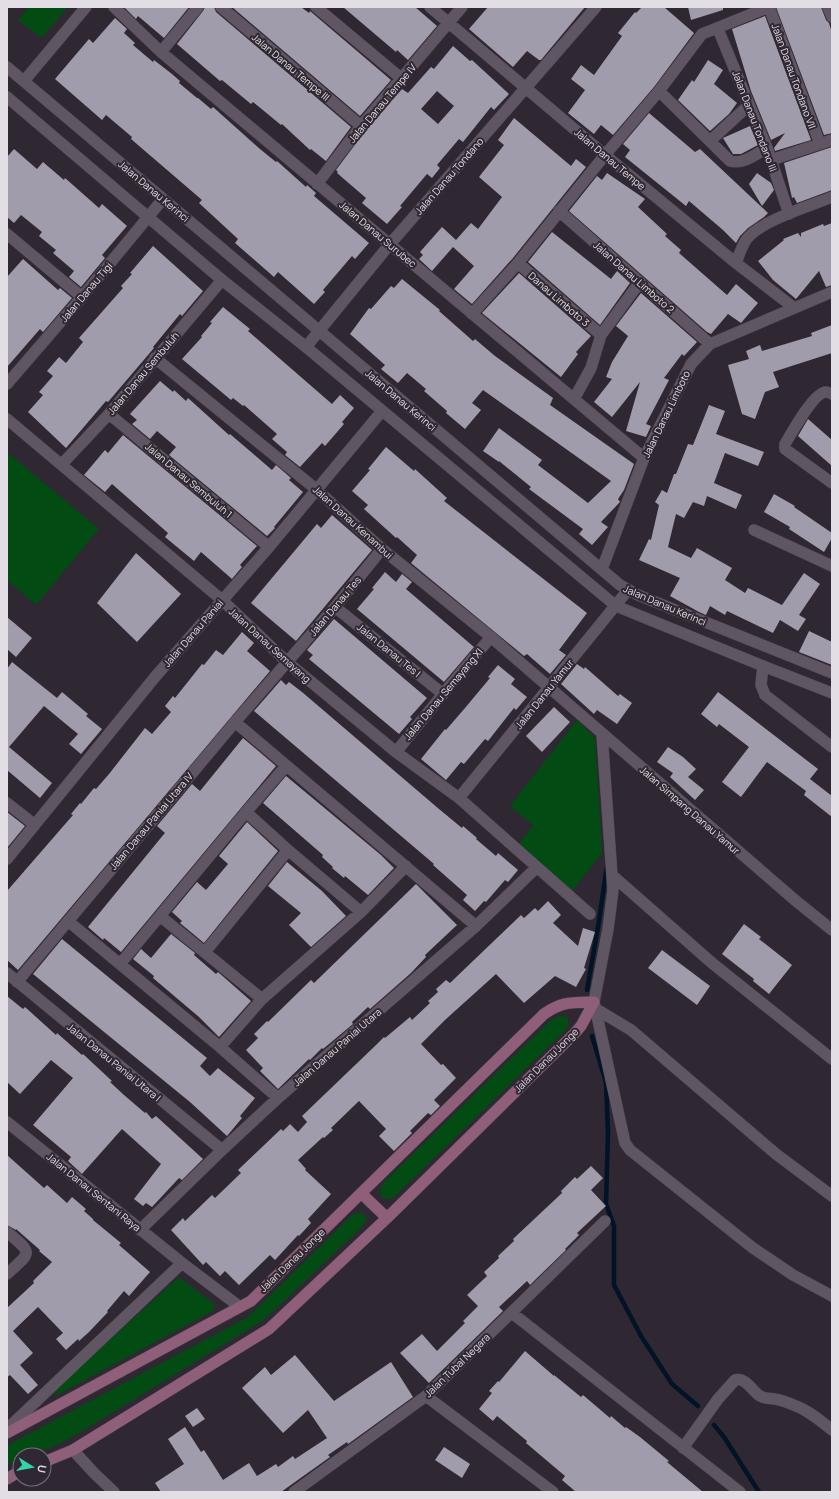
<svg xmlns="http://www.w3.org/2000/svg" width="839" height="1499" font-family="Manrope,sans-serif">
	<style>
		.green { fill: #024b13 }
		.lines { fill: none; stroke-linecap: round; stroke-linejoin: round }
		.stream { stroke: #001327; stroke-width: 4.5 }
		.building { fill: #a09cac; fill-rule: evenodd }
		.minor-casing { stroke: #4c454f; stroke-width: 12 }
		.tertiary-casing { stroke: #4c454f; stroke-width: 12 }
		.secondary-casing { stroke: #4c454f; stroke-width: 12 }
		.minor { stroke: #605663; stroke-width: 11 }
		.tertiary { stroke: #605663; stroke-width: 11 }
		.secondary { stroke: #8f5f79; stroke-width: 11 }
		.labels { text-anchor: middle; stroke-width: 4; stroke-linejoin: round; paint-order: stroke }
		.street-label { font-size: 10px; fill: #e3dde5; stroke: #2f2732 }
	</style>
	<rect width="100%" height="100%" fill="#2f2732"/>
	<path class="green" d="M28,7H68L42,38L18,20Z
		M7,452L99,529L36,605L7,580Z
		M577,720L595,738L602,853L572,891L519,844L533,825L510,806Z
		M559,1016C571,1015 570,1023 565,1031L393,1198L387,1199L382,1198C379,1191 380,1188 384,1182L550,1021Z
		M362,1213L367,1218L362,1227L265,1319L246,1331L76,1435C61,1443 37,1455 20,1455V1458L7,1465V1446L12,1443L248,1317L353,1214Z
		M178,1278L181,1279L213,1303L215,1305L213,1311L57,1395L55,1394L54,1390Z"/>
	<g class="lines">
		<path class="stream" d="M587,990L598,927L607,866
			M592,1036L606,1082L608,1131L606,1204L614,1226V1285L641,1336L672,1384L698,1406
			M714,1425L724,1437L759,1492"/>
	</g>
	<path class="building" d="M124,7H189L164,38L138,16L136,19Z
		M205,7H214L216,12L351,127L326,161L311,149L310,150L282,124L281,125L253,102L251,104L222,80L220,81L177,44L203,11Z
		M232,7H301L309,13L310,11L391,80L360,116Z
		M343,7H415L437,26L408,60L397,50L396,52Z
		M488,7H585L541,60H539L527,51L513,67L469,29Z
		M642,7H664L694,33L654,87L613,135L601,125L594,134L568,113L585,90L571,79L581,65L594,75L622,36L618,33L635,12L636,13Z
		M688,7H723V10L691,20Z
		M776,7H821L826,20L829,23L832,33V133L824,135Z
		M765,16L811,140L775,151L774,148L785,133L771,140L751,91L732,29Z
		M115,18L127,29L124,33L135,43L133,45L153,62L154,60L172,74L180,81L179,83L197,98H198L211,109L213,107L260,149L276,162L277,161L306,187L307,185L316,193L314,196L369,243L355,259L352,256L323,290L325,292L314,304L278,272L274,277L235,243L238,239L199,203L202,200L131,139L132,137L106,115L102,120L55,79L89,39L93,43Z
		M453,46L470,61L472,60L509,94L494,110L491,107L463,142L459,139L437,165L440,168L432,178L427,174L400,206L402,207L387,224L362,203L366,198L337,173L338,172L336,170L366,130L402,89L408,93L431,67L434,69ZM437,91L454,106L438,124L421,109Z
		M708,60L723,70L714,84L737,103L729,114L710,131L678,100L692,80L694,82Z
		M649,113L695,152L700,149L768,213L764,217L748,228L740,236L736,243L723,230L689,201L686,206L625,157L630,150L623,144Z
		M514,118L571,166L576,159L586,167L513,258L472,304L454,289L474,266L453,247L432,271L419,259L423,255L420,252L442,227L456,240L471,223L478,229L502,197L479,177L504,145L498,140Z
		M750,126L758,145L741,154H733L723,138Z
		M832,147V190L797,203L794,197L792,198L784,163Z
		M14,149L37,169L43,162L64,180L65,178L99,208L102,204L127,226L102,255L105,258L81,287L69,277L74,271L53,253L56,250L39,236L42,232L21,215L14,223L7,217V157Z
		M607,173L645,199L638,207L667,234L665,236L681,250L679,253L727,295L736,284L758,303L741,323L728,314L711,334L707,332L569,211L597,176L602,180Z
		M757,173L771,183L774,190L762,206L749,184Z
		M832,223V285L826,287L819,271L796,299L773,280L758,261L784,240L783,239L798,233L801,237V233L823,224L824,226Z
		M552,232L611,279L617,271L630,283L600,325L528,262Z
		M153,246L203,291L182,316L180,314L153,347L154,348L108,402L106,401L66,448L28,412L43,395L39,392L53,376L47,371L59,357L66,363L83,342L79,338L123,288L121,286L132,274L130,273Z
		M23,259L58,290L60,288L72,298L43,332L40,329L7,367V277Z
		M519,273L591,336L576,352L578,354L561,377L482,313Z
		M402,279L440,310L439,311L473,341L475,339L495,356L553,398L550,405L634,464L624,490L618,499L620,502L619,503L601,522L608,527L592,545L579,534L583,529L529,489L531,487L499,461V462L483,451L499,428L542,460L538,465L588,503L611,481L483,390L472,403L481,410L465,429L446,413L447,411L424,391L426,389L407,373L398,383L381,369L385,365L350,334L369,308L371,309L391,286L394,288Z
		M641,293L697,342L684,356L682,354L664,378L669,380L646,424L651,426L646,437L626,431L640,382L612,417L594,402L612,379L606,377L612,362L628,336L616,326Z
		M223,307L250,329L248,331L332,404L340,395L354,408L342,422L344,424L325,446L322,443L300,467L285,455L287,452L272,439L277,434L244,405L243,406L233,398L231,400L182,359L202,337L201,336L212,323L210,322Z
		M832,325V353L773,372L779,387L765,392L755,419L742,414L728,365L749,359L746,351L760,345L762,351L812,336L811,333Z
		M160,381L173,392L174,390L186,401L188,398L229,435L230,434L272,470L276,465L291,478L289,480L303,492L274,527L275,528L267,536L169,455L176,447L157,431L150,439L132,424L137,420L130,414Z
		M709,405L725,411L716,434L764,452L758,466L725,453L714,483L742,495L736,509L707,496L704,506L693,502L684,518L676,514L668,547L691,558L697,548L732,568L725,580L745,593L748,588L782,605L804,573L820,584L799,615L806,619L798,631L780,620L773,633L727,611L725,615L710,606L706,615L699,612L670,596L680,578L639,560L649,539L651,540L659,505L655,502L662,490L667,493L674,474H676L688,444L693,445Z
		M808,419L832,440V466L798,436Z
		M123,435L257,546L240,565L242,567L232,579L201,552L194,561L165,537L168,533L112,484L105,492L84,475L105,450L108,453Z
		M386,447L414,471L415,469L447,498L444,501L587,613L559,650L566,655L550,674L527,654L524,656L411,563L417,555L397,537L396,538L364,509L368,505L352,491L370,470L368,469Z
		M774,494L795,506L794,507L832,533V538L824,552L789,529L790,527L764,512Z
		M332,515L372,550L296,641L251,603L317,524L321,528Z
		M136,553L181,594L137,642L97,603Z
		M385,572L396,582L402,574L412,582L406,589L474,647L444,682L357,609L374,589L372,588Z
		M7,617L32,638L16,657L7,649Z
		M334,619L427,698L410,717L412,719L399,734L309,659L313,655L307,650Z
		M809,631L832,642V665L799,652Z
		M242,632L254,643L247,651L270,671L18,970L7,960V891L73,815L71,814L80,803L81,804L94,788L96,789L109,774L145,728L152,734L171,712L165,706L173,696L175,698L202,664L204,665L216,650L223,655Z
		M12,662L57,698L62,692L88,714L86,716L102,729L81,754L69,744L78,734L44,706L9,747L52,783L40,798L7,770V669Z
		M577,664L584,669L585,667L618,696L620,694L632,703L617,724L597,710L594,714L561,684Z
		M498,665L515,679L511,684L527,697L516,710L514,708L488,741L485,739L464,764L461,762L446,780L421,759L445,729L446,730L465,708L490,678L488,677Z
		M281,680L286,685L289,682L302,692L439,809L462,828L463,826L477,838L476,839L496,856L498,853L518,870L508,882L505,880L486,902L484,901L475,911L463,900L467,895L433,865L434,864L254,711Z
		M718,692L818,769L810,779L832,796V817L804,795L806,791L767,762L741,797L722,782L749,747L719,724L717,727L701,714Z
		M554,707L570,722L542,752L526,736Z
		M243,738L276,766L121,952L104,938L103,940L88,927L164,834L165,833L157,826L192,784L200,791Z
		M668,747L683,757L696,769L688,777L704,790L695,800L670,777L673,773L657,762Z
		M286,776L381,855L394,868L368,895L345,876L344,878L332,868L333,867L322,857L323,855L263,803Z
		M7,812L25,826L7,848Z
		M247,822L278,851L204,943L180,923L182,921L172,912L197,882L206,890L228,864L219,856Z
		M287,862L322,891L346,916L311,947L289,925L301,913L268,886Z
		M416,884L457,925L425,955L426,957L411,973L370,1009L368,1007L352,1022L353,1024L323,1049L322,1048L310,1060L309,1059L278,1089L260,1071L263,1068L246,1050L258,1038L254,1034L267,1021L268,1022L311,980L314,983Z
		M548,901L561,915L553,923L578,946L583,928L595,932L584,968L586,969L576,987L555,976L524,1003L496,974L445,1020L421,1044L441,1065L443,1064L456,1078L434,1100L440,1106L431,1115L428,1113L410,1131L412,1133L394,1151L379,1136L386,1129L359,1101L331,1128L333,1130L324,1138L323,1137L298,1160L306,1169L305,1170L331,1194L308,1219L311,1223L299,1236L298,1235L275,1260L270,1255L239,1285L225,1271L220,1276L206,1262L203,1265L171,1230L183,1218L185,1221L212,1195L215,1198L241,1173L238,1170L281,1129L283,1131L290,1124L298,1132L307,1122L302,1116L376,1045L384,1037L385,1038L410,1017L412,1020L430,1003L428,1001L438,992L436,989L446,980L450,983L521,915L524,918L535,908L538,911Z
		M744,924L761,937L759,939L792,965L769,994L753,981L754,979L722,954Z
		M171,934L195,953L194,955L216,974L218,972L251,1001L219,1037L199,1017L153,978L154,976L133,959L141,949L151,958Z
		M62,939L207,1058L200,1066L210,1076L218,1068L255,1098L240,1116L242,1118L227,1136L190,1102L33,974Z
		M662,950L710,986L697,1005L648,968Z
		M7,996L23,1009L25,1007L56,1035L57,1033L82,1055L83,1054L112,1081L110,1082L124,1095L145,1113L146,1112L152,1119L156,1116L203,1159L182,1180L179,1178L152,1207L146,1203L143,1206L134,1199L161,1164L122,1129L82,1174L68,1161L71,1157L33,1125L73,1078L51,1060L20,1094L7,1082Z
		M7,1155L44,1188L47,1185L67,1203L72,1197L86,1209L84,1211L93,1219V1220L121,1243L119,1245L150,1272L129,1296L124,1291L107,1311L108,1312L89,1332L79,1341L78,1339L66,1350L56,1339L63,1333L38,1307L13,1331L33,1353L20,1365L38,1385L28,1394L10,1375L7,1377V1308L34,1283L33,1281L52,1262L39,1251L40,1250L16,1229V1230L7,1225Z
		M591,1166L603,1178L591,1190L606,1206L577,1233L579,1235L565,1249L566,1250L535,1280L530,1285L527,1281L499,1307L503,1311L429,1383L400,1353L422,1334L437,1351L465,1323L463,1321L478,1306L467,1295L487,1276L484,1272L499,1258L498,1256L514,1241L513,1239L562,1193L561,1191L575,1177L577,1179Z
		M525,1351L554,1376V1375L581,1397L583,1395L610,1418L611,1416L625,1428L626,1427L640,1437L669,1461L667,1462L703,1492H576L562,1480L565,1476L526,1443L527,1441L497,1416L493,1421L479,1409L492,1393L489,1391L498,1381L499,1382Z
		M295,1355L334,1401L391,1362L413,1397L348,1444L347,1442L328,1455L330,1457L281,1492H161L155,1483L184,1464L168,1439L185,1427L201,1452L204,1450L223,1480L249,1463L257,1476L276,1464L278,1467L293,1456L295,1459L327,1438L308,1410L283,1433L242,1388L265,1367L271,1375Z
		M197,1408L205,1419L193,1427L185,1416Z
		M444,1447L470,1464L462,1478L435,1460Z"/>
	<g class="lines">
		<defs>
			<path id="minor" d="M114,7L161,52L644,458
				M221,7L361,126
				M316,7L402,79
				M430,7L605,155L736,263L793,307
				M769,7L820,144
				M828,7L832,17
				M718,29L767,148L789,214
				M161,52L198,7
				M24,81L86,7
				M659,91L730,161C743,165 756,154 767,148
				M710,141L749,105
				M771,160L832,140
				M317,184L361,126L462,7
				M559,211L710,344
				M7,234L82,297
				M518,263L601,335
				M736,263C739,255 742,246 746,240C759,221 810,206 832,197
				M472,314L518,263L605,155L659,91L702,34L769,7
				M306,347L390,244L596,7
				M155,358L317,490L382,549L491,637L796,901L832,930
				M7,384L82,297L163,199
				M832,394C830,393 828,392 826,392C814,392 791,434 785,444V449L832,483
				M574,399L591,368L601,335L640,282
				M109,414L269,547
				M7,419L222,600L287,662L396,752L459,798L590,914
				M62,464L109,414L222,280
				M754,530L832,566
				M602,569L644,458L691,364L710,344L832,292
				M335,607L443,694
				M763,666L761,685L765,695L832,747
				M235,722L476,926
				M602,734L613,890L608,929L594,1002L625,1143L630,1150L753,1248L793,1275L832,1296
				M396,752L443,694L491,637
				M459,798L628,590
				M7,803L35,825
				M246,812L288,850L361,912
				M7,859L155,677L269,547L382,411
				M613,876L712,963L832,1059
				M160,916L262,999
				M68,921L220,1047L278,1098
				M205,952L288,850
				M120,964L246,812L286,766
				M7,973L222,1150
				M17,982L235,722L335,607L382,549
				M596,1009L631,1030L776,1154L832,1196
				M220,1047L262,999L361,912L406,866
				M7,1122L182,1263L240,1307
				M140,1230L222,1150L278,1098L476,926L537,867
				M7,1232C34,1254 31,1252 7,1274
				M512,1313L740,1492
				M426,1396L553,1492
				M7,1429L182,1263
				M683,1448L718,1399L735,1380C746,1377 752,1391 760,1396C765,1399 769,1398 775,1399C782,1400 789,1403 796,1406C809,1411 821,1421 832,1430
				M73,1450L94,1473L114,1492
				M294,1492L426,1396L605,1221"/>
			<path id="tertiary" d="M7,67L620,585L638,595L832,673
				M7,97L222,280L306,347L616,606L763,666L832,693"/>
			<path id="secondary" d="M361,1193L387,1218
				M7,1433L251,1301L544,1014C563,1001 571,1003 594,1002
				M44,1462L73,1450L269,1329L387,1218L574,1034L581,1026L594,1002
				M7,1479L20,1471"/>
		</defs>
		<use href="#minor" class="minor-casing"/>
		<use href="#tertiary" class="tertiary-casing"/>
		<use href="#secondary" class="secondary-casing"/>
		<use href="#minor" class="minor"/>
		<use href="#tertiary" class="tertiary"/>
		<use href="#secondary" class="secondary"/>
	</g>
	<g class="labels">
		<g class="street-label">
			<text transform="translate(291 67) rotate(40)" y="4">Jalan Danau Tempe III</text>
			<text transform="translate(794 76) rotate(70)" y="4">Jalan Danau Tondano VII</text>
			<text transform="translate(382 103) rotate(-50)" y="4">Jalan Danau Tempe IV</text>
			<text transform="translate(755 121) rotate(69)" y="4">Jalan Danau Tondano III</text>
			<text transform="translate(610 159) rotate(40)" y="4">Jalan Danau Tempe</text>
			<text transform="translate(449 176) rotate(-49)" y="4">Jalan Danau Tondano</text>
			<text transform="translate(154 191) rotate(40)" y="4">Jalan Danau Kerinci</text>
			<text transform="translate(378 234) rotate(40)" y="4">Jalan Danau Surubec</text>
			<text transform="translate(634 277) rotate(41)" y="4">Jalan Danau Limboto 2</text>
			<text transform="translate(86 292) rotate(-50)" y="4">Jalan Danau Tigi</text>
			<text transform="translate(559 299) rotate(41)" y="4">Danau Limboto 3</text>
			<text transform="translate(143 373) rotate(-50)" y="4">Jalan Danau Sembuluh</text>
			<text transform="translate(401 400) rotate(40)" y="4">Jalan Danau Kerinci</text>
			<text transform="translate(666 414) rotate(-64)" y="4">Jalan Danau Limboto</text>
			<text transform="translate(189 480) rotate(40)" y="4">Jalan Danau Sembuluh 1</text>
			<text transform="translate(353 522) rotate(42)" y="4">Jalan Danau Kenambui</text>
			<text transform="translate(665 605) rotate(23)" y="4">Jalan Danau Kerinci</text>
			<text transform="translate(335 606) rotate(-50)" y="4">Jalan Danau Tes</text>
			<text transform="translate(193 633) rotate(-49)" y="4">Jalan Danau Paniai</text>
			<text transform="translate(270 645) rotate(42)" y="4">Jalan Danau Semayang</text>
			<text transform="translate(389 650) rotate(39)" y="4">Jalan Danau Tes I</text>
			<text transform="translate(443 694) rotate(-50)" y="4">Jalan Danau Semayang XI</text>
			<text transform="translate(544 694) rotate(-51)" y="4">Jalan Danau Yamur</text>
			<text transform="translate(690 810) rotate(41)" y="4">Jalan Simpang Danau Yamur</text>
			<text transform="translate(151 821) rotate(-50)" y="4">Jalan Danau Paniai Utara IV</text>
			<text transform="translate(337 1047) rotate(-41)" y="4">Jalan Danau Paniai Utara</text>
			<text transform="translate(546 1060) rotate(-45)" y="4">Jalan Danau Jonge</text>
			<text transform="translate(114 1062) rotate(39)" y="4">Jalan Danau Paniai Utara I</text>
			<text transform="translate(94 1192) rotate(39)" y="4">Jalan Danau Sentani Raya</text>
			<text transform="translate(292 1260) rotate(-44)" y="4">Jalan Danau Jonge</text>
			<text transform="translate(457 1365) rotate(-44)" y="4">Jalan Tubal Negara</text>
		</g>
	</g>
	<rect width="839" height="1499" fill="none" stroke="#e3dde5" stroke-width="16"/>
	<g transform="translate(32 1467) rotate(101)"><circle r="19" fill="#2f2732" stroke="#77707a"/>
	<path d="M0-3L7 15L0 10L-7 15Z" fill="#34d4a8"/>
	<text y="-6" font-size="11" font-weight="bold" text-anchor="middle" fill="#e3dde5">U</text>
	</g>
</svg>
